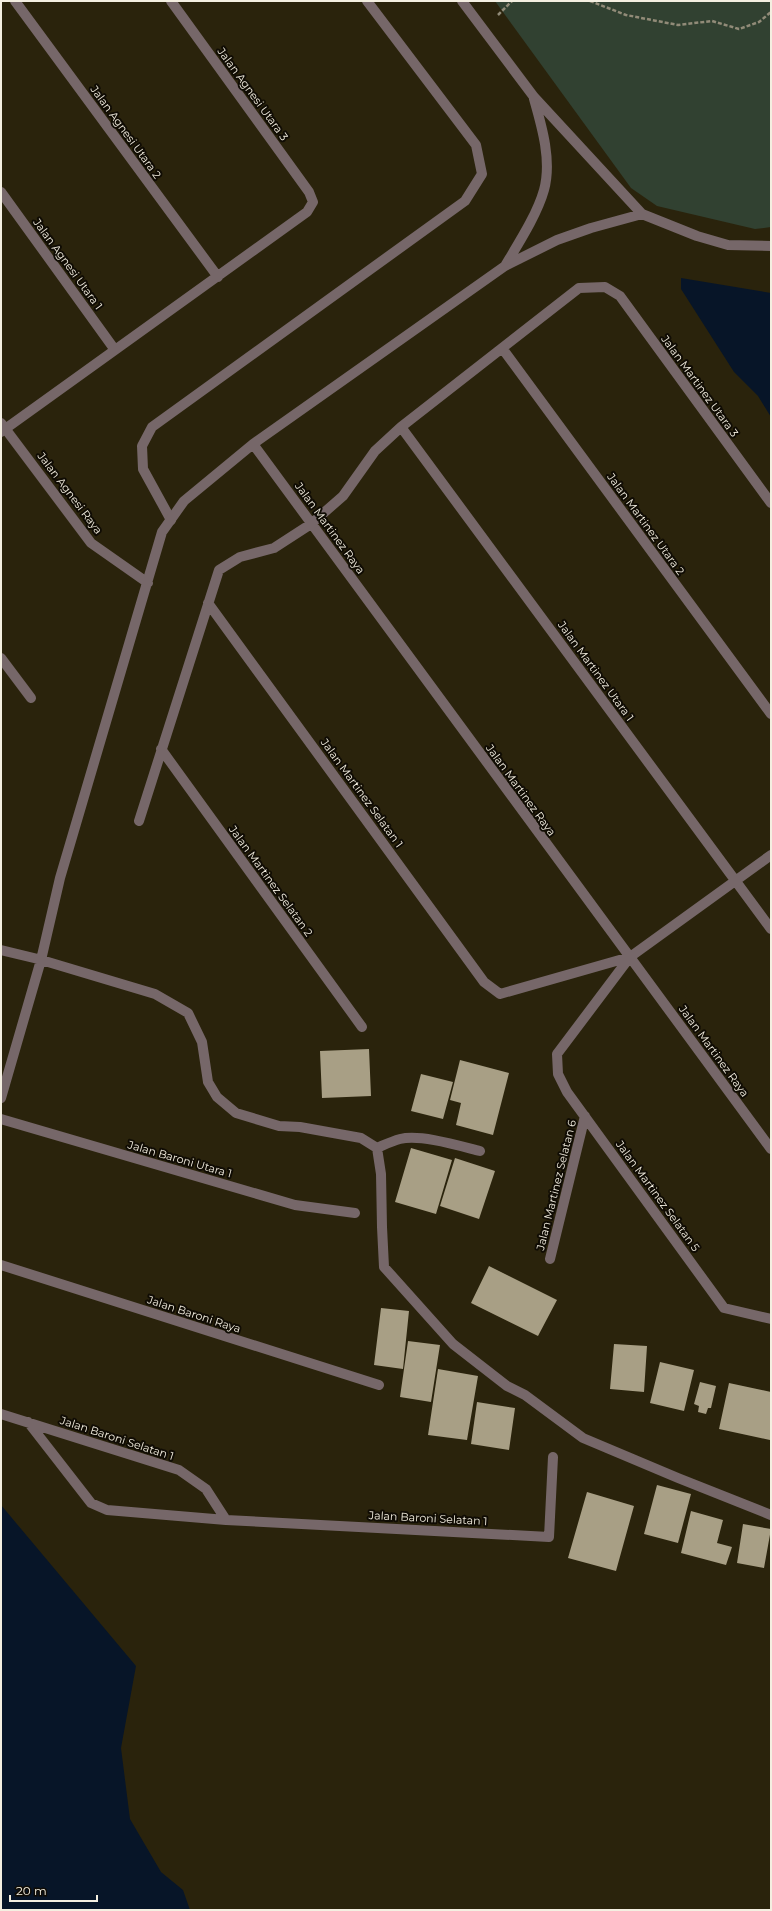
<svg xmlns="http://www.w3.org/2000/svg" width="772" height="1911" font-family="Montserrat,sans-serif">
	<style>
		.green { fill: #314131 }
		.water { fill: #071528 }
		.building { fill: #a89f85 }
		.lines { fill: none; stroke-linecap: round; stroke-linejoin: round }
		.path { stroke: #918b78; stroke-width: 2.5; stroke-dasharray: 4 2; stroke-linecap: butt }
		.lane { stroke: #766769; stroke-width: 10 }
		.street { stroke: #766769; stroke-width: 10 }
		.labels { text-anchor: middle; stroke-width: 4; stroke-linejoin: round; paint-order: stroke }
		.street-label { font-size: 11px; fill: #f4efe1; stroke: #100c04 }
	</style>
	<rect width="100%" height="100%" fill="#2a230c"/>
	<path class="green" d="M495,1H771V227L755,229L657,206L631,188Z"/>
	<path class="water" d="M681,278L771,293V417L758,396L734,372L681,289Z
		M1,1505L136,1666L121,1748L130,1819L161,1872L183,1890L190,1910H1Z"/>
	<path class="building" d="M369,1049L371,1096L322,1098L320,1051Z
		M460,1060L509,1073L493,1135L456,1125L461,1103L450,1100Z
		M421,1074L453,1082L443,1119L411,1111Z
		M411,1148L452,1160L436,1214L395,1202Z
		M455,1158L495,1171L479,1219L440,1206Z
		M489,1266L557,1300L538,1336L471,1303Z
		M381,1308L409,1311L403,1369L374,1365Z
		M408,1341L440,1345L431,1402L400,1397Z
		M614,1344L647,1346L644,1392L610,1389Z
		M660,1362L694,1370L684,1411L650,1403Z
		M438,1369L478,1376L467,1440L428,1435Z
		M700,1382L716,1386L711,1408H708L706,1414L698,1412L699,1406L694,1404Z
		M729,1383L771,1392L770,1440L719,1429Z
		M477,1402L515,1408L509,1450L471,1444Z
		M657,1485L691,1494L678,1543L644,1534Z
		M587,1492L634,1506L616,1571L568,1558Z
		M691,1511L723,1520L717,1543L732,1547L726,1565L681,1553Z
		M743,1524L771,1529L764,1568L737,1563Z"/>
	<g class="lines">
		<path class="path" d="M590,1L626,15L678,25L712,21L739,29L759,22L771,12
			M498,15L512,1"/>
		<path class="lane" d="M171,520L143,469L142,446L152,427L465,201L482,174L476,145L367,1"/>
		<path class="street" d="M15,1L218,277
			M462,1L534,97L642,214L697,236L728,245L771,246
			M1,192L115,350
			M505,266C518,244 537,215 544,190C552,161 542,127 534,99
			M502,348L771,714
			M1,423L91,543L148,583
			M401,427L771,929
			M1,432L307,212L313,202L309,192L171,1
			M253,444L771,1149
			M208,603L484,982L500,994L630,957
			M1,658L31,698
			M161,749L362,1027
			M139,821L219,570L240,557L274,548L311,524L343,496L375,451L401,427L579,288L605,287L620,296L771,503
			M771,855L630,957L557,1054L558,1074L567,1092L724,1308L771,1319
			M1,950L38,959L155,994L188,1013L202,1042L208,1082L217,1097L236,1113L279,1126L300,1127L361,1138L377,1148L381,1174L382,1227L384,1267L453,1344L507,1386L525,1395L583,1438L678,1478L771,1515
			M1,1098L41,960L60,878L162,532L184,501L253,444L505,266L557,240L591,228L642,214
			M1,1119L295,1205L355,1213
			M377,1148C384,1145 392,1141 400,1139C421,1134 460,1146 480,1151
			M550,1259L585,1116
			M1,1265L379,1385
			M1,1414L179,1470L206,1489L226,1520
			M28,1422L91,1503L107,1510L226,1520L549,1537L553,1457"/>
	</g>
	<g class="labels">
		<g class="street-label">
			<text transform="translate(253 94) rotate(54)" y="4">Jalan Agnesi Utara 3</text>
			<text transform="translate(126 132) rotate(54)" y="4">Jalan Agnesi Utara 2</text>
			<text transform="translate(68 264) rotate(54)" y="4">Jalan Agnesi Utara 1</text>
			<text transform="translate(700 386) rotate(54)" y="4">Jalan Martinez Utara 3</text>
			<text transform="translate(70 493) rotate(53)" y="4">Jalan Agnesi Raya</text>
			<text transform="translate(646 524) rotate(54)" y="4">Jalan Martinez Utara 2</text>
			<text transform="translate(330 528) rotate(54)" y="4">Jalan Martinez Raya</text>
			<text transform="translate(596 671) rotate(54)" y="4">Jalan Martinez Utara 1</text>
			<text transform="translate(521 790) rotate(54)" y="4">Jalan Martinez Raya</text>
			<text transform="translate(362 793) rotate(54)" y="4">Jalan Martinez Selatan 1</text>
			<text transform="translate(271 881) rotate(54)" y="4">Jalan Martinez Selatan 2</text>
			<text transform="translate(714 1051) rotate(54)" y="4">Jalan Martinez Raya</text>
			<text transform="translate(180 1159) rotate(16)" y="4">Jalan Baroni Utara 1</text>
			<text transform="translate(556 1185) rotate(-76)" y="4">Jalan Martinez Selatan 6</text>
			<text transform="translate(658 1196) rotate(54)" y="4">Jalan Martinez Selatan 5</text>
			<text transform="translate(194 1314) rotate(18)" y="4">Jalan Baroni Raya</text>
			<text transform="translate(117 1438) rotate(18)" y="4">Jalan Baroni Selatan 1</text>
			<text transform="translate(428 1518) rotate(3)" y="4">Jalan Baroni Selatan 1</text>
		</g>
	</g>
	<rect width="772" height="1911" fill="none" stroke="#f4efe1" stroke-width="4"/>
	<path d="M10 1895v6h87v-6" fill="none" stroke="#f4efe1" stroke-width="2"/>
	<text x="16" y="1895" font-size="12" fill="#f4efe1" stroke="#100c04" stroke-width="3" paint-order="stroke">20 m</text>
</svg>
